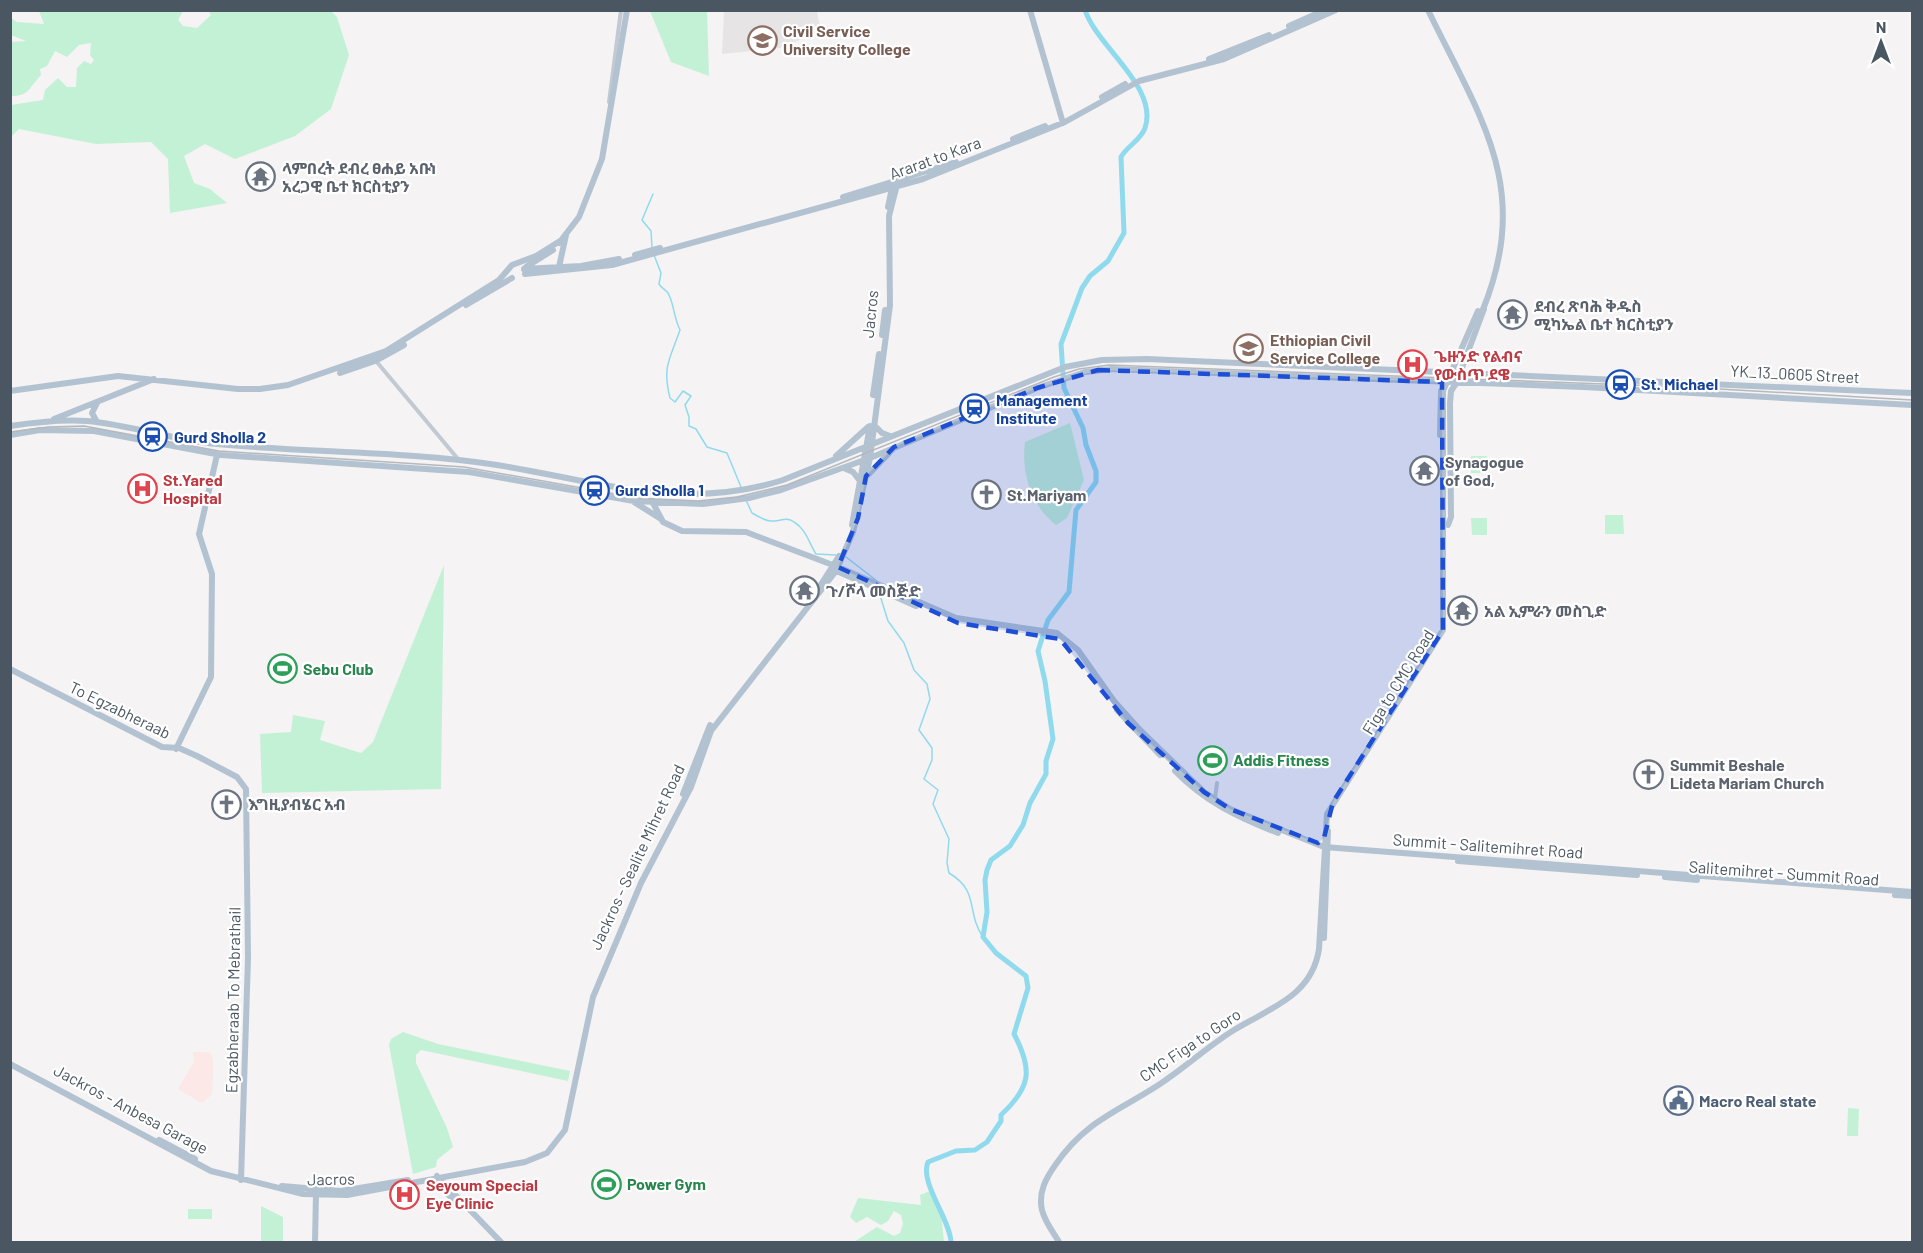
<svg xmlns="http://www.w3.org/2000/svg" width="1923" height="1253" font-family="Barlow,'Noto Sans Ethiopic',sans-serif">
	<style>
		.education { fill: #e6e4e5 }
		.medical { fill: #fce8e6 }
		.green { fill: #c3f1d5 }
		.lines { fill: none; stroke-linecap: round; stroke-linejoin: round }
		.stream { stroke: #90daee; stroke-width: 1.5 }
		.river { stroke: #90daee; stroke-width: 5 }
		.minor { stroke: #c1cad2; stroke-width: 4 }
		.major { stroke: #b3c2d1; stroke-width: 6 }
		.tram { stroke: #b5b8bd; stroke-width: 1.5 }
		.major-bridge { stroke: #b3c2d1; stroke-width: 6 }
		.marked { fill: #1d4ed8; fill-opacity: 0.2; stroke: #1d4ed8; stroke-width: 4.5; stroke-dasharray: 12 8; stroke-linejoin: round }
		.labels { text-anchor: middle; stroke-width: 4.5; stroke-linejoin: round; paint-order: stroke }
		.education-label { font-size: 16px; font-weight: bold; fill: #785e54; stroke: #fff; text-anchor: start }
		.street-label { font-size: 16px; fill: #4a5661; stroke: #fff }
		.worship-label { font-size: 16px; font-weight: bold; fill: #5b616d; stroke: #fff; text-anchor: start }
		.health-label { font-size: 16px; font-weight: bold; fill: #be3a42; stroke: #fff; text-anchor: start }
		.transit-label { font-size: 16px; font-weight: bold; fill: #164399; stroke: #fff; text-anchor: start }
		.leisure-label { font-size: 16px; font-weight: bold; fill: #27864d; stroke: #fff; text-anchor: start }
		.service-label { font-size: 16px; font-weight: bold; fill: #4e5e75; stroke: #fff; text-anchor: start }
	</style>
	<rect width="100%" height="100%" fill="#f5f3f3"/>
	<path class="education" d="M724,11H819L817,12L821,31L780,48L722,54Z"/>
	<path class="medical" d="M193,1052H209L213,1059L212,1094L202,1103L178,1089L194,1062Z"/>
	<path class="green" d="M39,11H183L178,20L183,26L197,28L211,15L208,11H331L337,17L349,55L331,109L295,136L235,159L205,144L184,156L194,183L210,189L227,203L170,213L168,159L151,142L96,144L19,129L11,137V105L43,100L45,90L58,78L67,87H76L77,68L84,61L91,64L94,60L90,55L91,43L79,45L67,57L55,51L47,66L40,69L41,75C28,89 29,96 11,96V42L26,41L11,35V18L17,22L44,24Z
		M650,11H707L709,76L671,62Z
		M1070,423L1084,480L1067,518L1056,525C1031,506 1021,473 1025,442Z
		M1471,456H1487V473H1471Z
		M1605,515H1623L1624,534H1605Z
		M1471,518H1487V535H1472Z
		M444,565L441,789L262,793L260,734L291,732L293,715L325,721L320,740L361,753L373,742Z
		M403,1032L438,1044L570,1071L568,1081L421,1050L416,1055V1063L447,1128L453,1147L437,1160L436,1167L413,1174L389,1045L391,1039Z
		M1848,1108L1859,1109L1858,1136H1847Z
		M930,1191L941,1212L944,1242H854L877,1227L894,1236L900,1233L903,1224L901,1215L894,1211L888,1221L881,1225L867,1217L856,1223L850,1217L858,1198L921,1205L920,1195Z
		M261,1206L283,1217V1242H261Z
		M188,1209H212V1219H188Z"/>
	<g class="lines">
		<path class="stream" d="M652,248L651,231L642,220L653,194
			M654,255L661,273L659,284C662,289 667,290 669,295C674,305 674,318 680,330C670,359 662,366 670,398L675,402L683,391L691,396L685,405L689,417V426L696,429L707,447L727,453L741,487
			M746,500L752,513C757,516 764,520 770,521C779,522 786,516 794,522C806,529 809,543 816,554L836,555
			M846,557L877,581
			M878,589L888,621L904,643L914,670L927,684L930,699L919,730L932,748V760L924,779L938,790L933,804L949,839L947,863L949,873C980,891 966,913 983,937"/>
		<path class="river" d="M951,1242C950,1219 919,1182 928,1162L956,1151L975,1150L987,1142L1001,1121V1115C1031,1087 1033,1070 1014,1034L1028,988L1026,976L996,953L983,937L987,912L985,880L987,870L991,860L1010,846L1023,825L1030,803L1046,774V761L1053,739L1045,681L1038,651L1048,620L1069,592L1076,510L1096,482V471L1086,445L1083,428L1064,388L1061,344L1082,288L1090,276L1108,261L1124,233L1121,157C1127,146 1141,140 1145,128C1159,87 1097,47 1085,10"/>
		<path class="minor" d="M609,102L621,10
			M376,361L458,459
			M1215,799L1217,783"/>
		<path class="major" d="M1030,10L1063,123
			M1428,10C1481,120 1533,187 1482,312
			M1289,26L1325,10
			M1209,59L1269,35
			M1102,97L1125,84
			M1013,139L1045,126
			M843,197L956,162
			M888,207L893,183
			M559,243L579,217L602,159L627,10
			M635,255L660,248
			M526,267L553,250
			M559,267L566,235
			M524,269L581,266L619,259
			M525,274L612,265L923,179L1065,122L1139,81L1224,59L1336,10
			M466,305L512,278
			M882,335L885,310
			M340,373L375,361L404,345
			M1460,373L1484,309
			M10,391L118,376L238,389H260L288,385L386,351L499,280L512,265L536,256L560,241
			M873,395L879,354
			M54,419L154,379
			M97,422L92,413L97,403
			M874,425L882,433L890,436
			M10,426C36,422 62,419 87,421C131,425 173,440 217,444C310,453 405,451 497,465C596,481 683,512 783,480L1065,367L1102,360L1147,359L1912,393
			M10,435L40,430L94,431L221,455L469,472L634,501L703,504L749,498L781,490L870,458L1037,388L1085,372L1112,369L1583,387L1912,405
			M1440,435L1441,391
			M836,456L868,427
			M844,468L853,472L860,481
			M867,476L893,449
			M634,502L661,519
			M653,503L663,522L682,531L746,532L838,567L956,618L1057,633L1078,650L1114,701L1140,730L1204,792L1230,809L1324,847L1912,892
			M852,525L870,426
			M1448,525L1451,517L1450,403L1451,391L1457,382
			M834,570L869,585
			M820,586L839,556
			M889,594L916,606
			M10,669L162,747L179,748L197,756L237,777L246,789L248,958L241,1180
			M1117,710L1160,755
			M176,749L211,677L212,574L199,534L217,455
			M1175,771C1205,802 1239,818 1278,833
			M683,794L710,725
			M1458,861L1637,875
			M1665,877L1697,880
			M1895,895L1912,896
			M1324,938L1328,831
			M10,1064L211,1171L303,1194L347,1195L525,1162L547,1153L565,1130L593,997L641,883L691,787L711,731L836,571L853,532L870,458L890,305L889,216L898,181
			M159,1140L195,1159
			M437,1176L501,1242
			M435,1180L457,1204
			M282,1186L341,1191L408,1180
			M315,1242L316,1194
			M1059,1242C1053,1232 1045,1222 1042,1210C1038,1192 1046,1178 1056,1164C1085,1121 1119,1111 1160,1084C1186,1067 1208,1046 1234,1030C1270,1008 1312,996 1319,949L1327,814L1443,630V443"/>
		<path class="tram" d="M10,432L48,427L84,426L219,451L464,467L638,498L698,501L737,497L787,485L1054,377L1079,369L1109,365L1684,387L1912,400"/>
		<path class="major-bridge" d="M1443,443V391L1478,311"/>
	</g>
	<path class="marked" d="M1098,370L1442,382L1443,630L1333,802L1324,838L1318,843L1230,809L1204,792L1128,723L1060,639L958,623L838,567L858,518L866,476L894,447L1037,388Z"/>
	<defs>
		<symbol id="university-ring" viewBox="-11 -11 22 22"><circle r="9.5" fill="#fff" stroke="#8d6e63" stroke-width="1.5"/><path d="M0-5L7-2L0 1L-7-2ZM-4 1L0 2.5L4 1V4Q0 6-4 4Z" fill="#8d6e63"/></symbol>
		<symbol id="temple-ring" viewBox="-11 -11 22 22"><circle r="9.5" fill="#fff" stroke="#6b7280" stroke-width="1.5"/><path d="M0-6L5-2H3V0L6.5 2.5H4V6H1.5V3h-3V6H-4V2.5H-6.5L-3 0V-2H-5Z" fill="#6b7280"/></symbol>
		<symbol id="hospital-ring" viewBox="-11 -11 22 22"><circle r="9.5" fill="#fff" stroke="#e0444e" stroke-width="1.5"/><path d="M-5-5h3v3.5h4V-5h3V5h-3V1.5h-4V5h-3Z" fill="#e0444e"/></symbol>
		<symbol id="station-ring" viewBox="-11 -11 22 22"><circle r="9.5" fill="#fff" stroke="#1a4fb4" stroke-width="1.5"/><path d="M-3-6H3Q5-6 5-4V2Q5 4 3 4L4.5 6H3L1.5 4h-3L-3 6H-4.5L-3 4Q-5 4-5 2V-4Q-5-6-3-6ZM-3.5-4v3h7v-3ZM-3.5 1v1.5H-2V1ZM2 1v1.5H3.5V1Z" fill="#1a4fb4"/></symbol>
		<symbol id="church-ring" viewBox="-11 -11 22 22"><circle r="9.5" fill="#fff" stroke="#6b7280" stroke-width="1.5"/><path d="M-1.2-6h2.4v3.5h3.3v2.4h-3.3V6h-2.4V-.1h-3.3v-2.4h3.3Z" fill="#6b7280"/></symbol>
		<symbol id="stadium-ring" viewBox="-11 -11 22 22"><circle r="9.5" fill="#fff" stroke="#2e9e5b" stroke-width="1.5"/><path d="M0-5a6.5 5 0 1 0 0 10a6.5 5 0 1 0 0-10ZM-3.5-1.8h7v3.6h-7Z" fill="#2e9e5b"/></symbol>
		<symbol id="civic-ring" viewBox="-11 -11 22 22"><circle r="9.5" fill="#fff" stroke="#5c6f8a" stroke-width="1.5"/><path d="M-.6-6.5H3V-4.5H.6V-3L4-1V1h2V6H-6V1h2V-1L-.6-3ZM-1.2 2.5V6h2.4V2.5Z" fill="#5c6f8a"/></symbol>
	</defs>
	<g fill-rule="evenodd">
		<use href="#university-ring" x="746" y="24" width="33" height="33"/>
		<use href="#temple-ring" x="244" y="160" width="33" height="33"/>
		<use href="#temple-ring" x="1496" y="298" width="33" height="33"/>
		<use href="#university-ring" x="1232" y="332" width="33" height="33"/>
		<use href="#hospital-ring" x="1396" y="348" width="33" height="33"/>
		<use href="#station-ring" x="1604" y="368" width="33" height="33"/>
		<use href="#station-ring" x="958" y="392" width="33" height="33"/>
		<use href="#station-ring" x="136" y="420" width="33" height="33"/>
		<use href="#temple-ring" x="1408" y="454" width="33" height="33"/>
		<use href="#hospital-ring" x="126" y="472" width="33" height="33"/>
		<use href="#station-ring" x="578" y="474" width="33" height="33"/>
		<use href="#church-ring" x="970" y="478" width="33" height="33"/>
		<use href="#temple-ring" x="788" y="574" width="33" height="33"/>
		<use href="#temple-ring" x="1446" y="594" width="33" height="33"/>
		<use href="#stadium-ring" x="266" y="652" width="33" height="33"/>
		<use href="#stadium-ring" x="1196" y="744" width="33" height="33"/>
		<use href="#church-ring" x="1632" y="758" width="33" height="33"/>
		<use href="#church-ring" x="210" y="788" width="33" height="33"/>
		<use href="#civic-ring" x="1662" y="1084" width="33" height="33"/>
		<use href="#stadium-ring" x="590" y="1168" width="33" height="33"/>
		<use href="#hospital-ring" x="388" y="1178" width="33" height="33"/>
	</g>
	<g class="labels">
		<g class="education-label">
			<text x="783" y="37">Civil Service<tspan x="783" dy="18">University College</tspan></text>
			<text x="1270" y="346">Ethiopian Civil<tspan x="1270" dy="18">Service College</tspan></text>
		</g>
		<g class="street-label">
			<text transform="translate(935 158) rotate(-20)" y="6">Ararat to Kara</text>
			<text transform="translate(870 314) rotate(-84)" y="6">Jacros</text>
			<text transform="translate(1795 374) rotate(3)" y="6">YK_13_0605 Street</text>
			<text transform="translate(1398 682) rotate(-58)" y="6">Figa to CMC Road</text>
			<text transform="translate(120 710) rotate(26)" y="6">To Egzabheraab</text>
			<text transform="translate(1488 846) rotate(4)" y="6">Summit - Salitemihret Road</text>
			<text transform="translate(637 857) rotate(-65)" y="6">Jackros - Sealite Mihret Road</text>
			<text transform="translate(1784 873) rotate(4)" y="6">Salitemihret - Summit Road</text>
			<text transform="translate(233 1000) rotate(-89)" y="6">Egzabheraab To Mebrathail</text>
			<text transform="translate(1190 1045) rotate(-34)" y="6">CMC Figa to Goro</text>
			<text transform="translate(131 1109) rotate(28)" y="6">Jackros - Anbesa Garage</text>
			<text transform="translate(331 1179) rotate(-1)" y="6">Jacros</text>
		</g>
		<g class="worship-label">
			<text x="282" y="174">ላምበረት ደብረ ፀሐይ አቡነ<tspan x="282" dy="18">አረጋዊ ቤተ ክርስቲያን</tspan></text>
			<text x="1534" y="312">ደብረ ጽባሕ ቅዱስ<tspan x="1534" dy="18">ሚካኤል ቤተ ክርስቲያን</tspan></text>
			<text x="1445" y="468">Synagogue<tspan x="1445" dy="18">of God,</tspan></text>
			<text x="1007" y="501">St.Mariyam</text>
			<text x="826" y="597">ጉ/ሾላ መስጅድ</text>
			<text x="1484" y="617">አል ኢምራን መስጊድ</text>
			<text x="1670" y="771">Summit Beshale<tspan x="1670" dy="18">Lideta Mariam Church</tspan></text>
			<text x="248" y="810">እግዚያብሄር አብ</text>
		</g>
		<g class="health-label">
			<text x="1434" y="362">ጌዙንድ የልብና<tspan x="1434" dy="18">የውስጥ ደዌ</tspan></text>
			<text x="163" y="486">St.Yared<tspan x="163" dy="18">Hospital</tspan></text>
			<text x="426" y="1191">Seyoum Special<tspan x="426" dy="18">Eye Clinic</tspan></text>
		</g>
		<g class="transit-label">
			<text x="1641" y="390">St. Michael</text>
			<text x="996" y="406">Management<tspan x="996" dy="18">Institute</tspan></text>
			<text x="174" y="443">Gurd Sholla 2</text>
			<text x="615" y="496">Gurd Sholla 1</text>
		</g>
		<g class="leisure-label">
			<text x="303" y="675">Sebu Club</text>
			<text x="1233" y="766">Addis Fitness</text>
			<text x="627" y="1190">Power Gym</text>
		</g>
		<g class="service-label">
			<text x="1699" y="1107">Macro Real state</text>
		</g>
	</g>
	<rect width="1923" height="1253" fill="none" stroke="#4a5661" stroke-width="24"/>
	<g transform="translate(1881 42)" stroke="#ffffff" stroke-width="4.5" paint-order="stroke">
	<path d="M0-4.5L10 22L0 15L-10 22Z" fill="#4a5661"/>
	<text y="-9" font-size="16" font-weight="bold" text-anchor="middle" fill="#4a5661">N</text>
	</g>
</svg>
